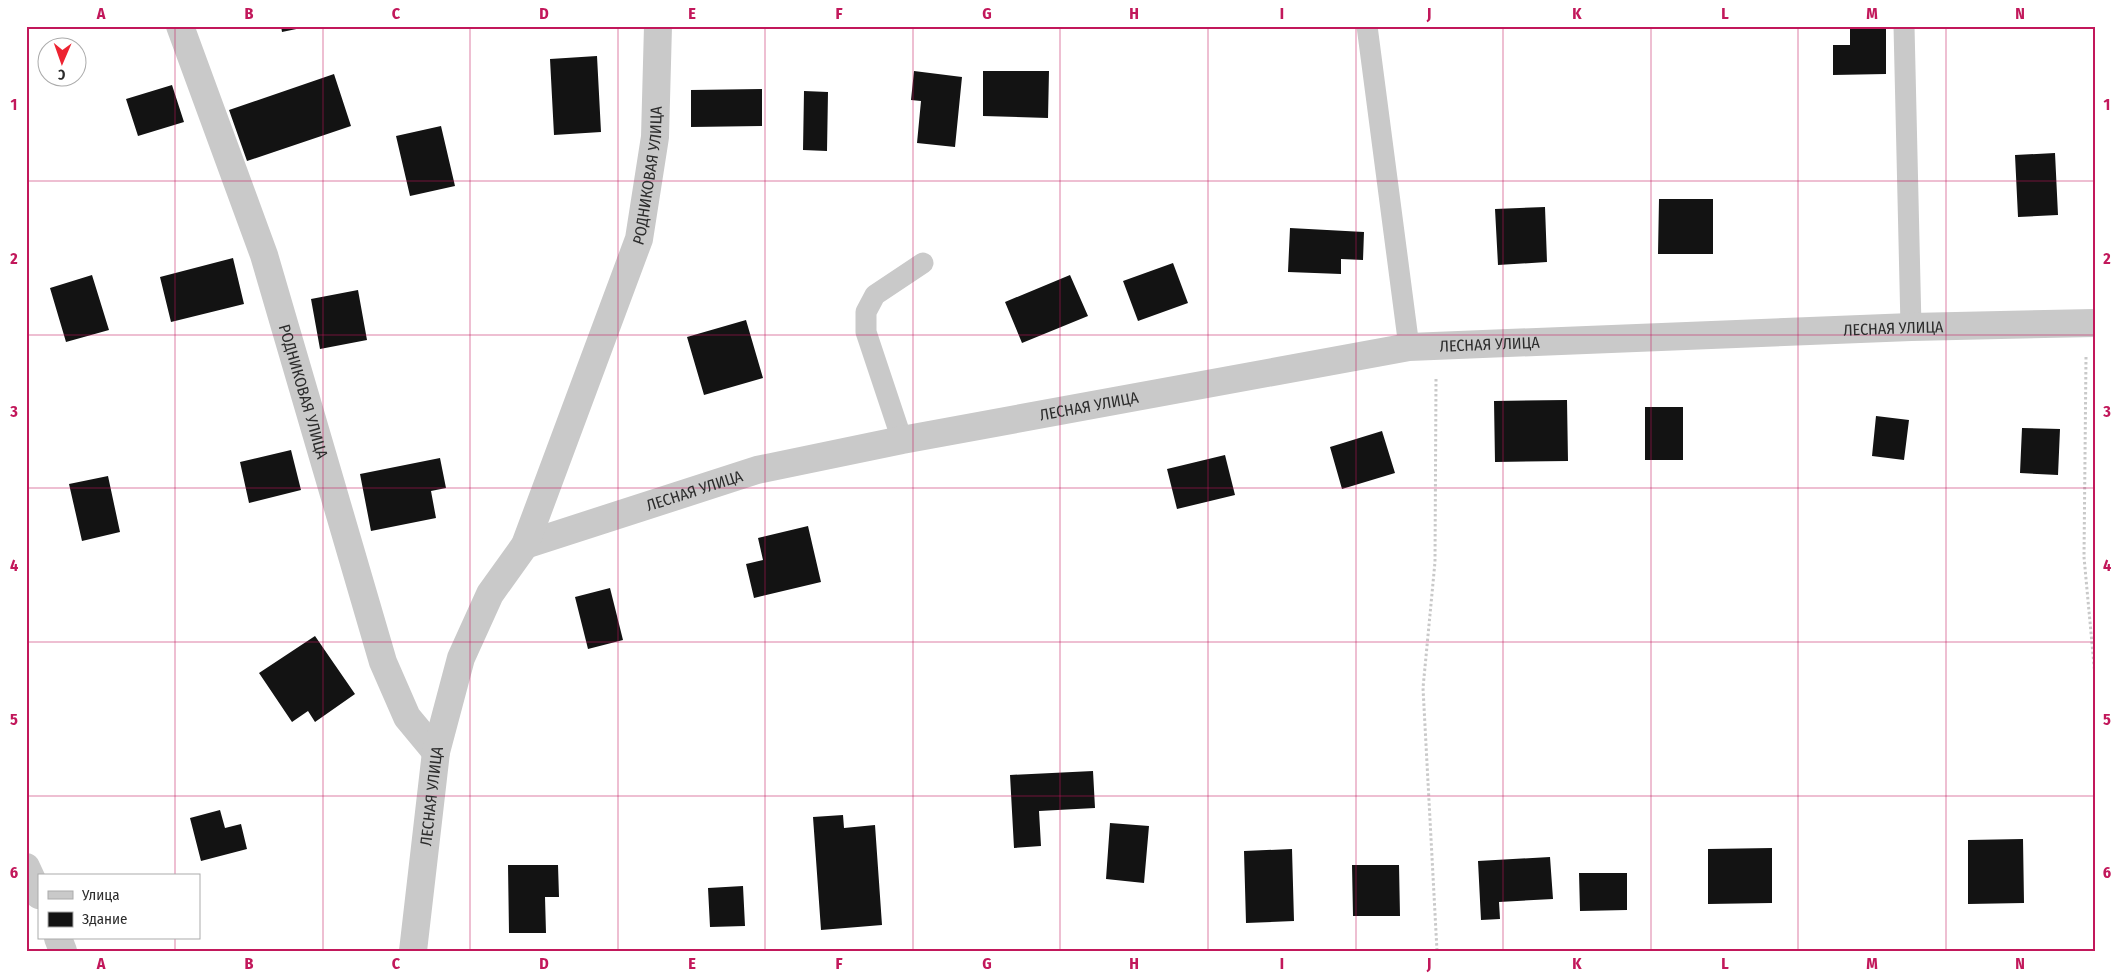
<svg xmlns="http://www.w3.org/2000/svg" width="2121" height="977" font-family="'Fira Sans Condensed',sans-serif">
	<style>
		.building { fill: #131313 }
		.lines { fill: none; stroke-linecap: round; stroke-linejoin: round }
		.path { stroke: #c9c9c9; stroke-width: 3; stroke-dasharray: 2.5 2.5; stroke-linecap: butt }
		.service { stroke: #c9c9c9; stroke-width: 21 }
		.minor { stroke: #c9c9c9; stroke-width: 28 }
		.grid { fill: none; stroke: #c2185b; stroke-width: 1; stroke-opacity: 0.55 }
		.labels { text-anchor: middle; stroke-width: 5; stroke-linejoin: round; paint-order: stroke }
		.street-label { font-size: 16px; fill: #2c2c2c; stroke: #fff }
		.neatline { fill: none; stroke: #c2185b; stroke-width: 2 }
		.grid-label { font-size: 16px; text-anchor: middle; font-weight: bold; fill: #c2185b }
	</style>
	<rect width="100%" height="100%" fill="#fff"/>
	<path class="building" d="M281,26H306V27L282,32Z
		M1850,28H1886V74L1833,75V45H1850Z
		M597,56L601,132L554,135L550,59Z
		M914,71L962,77L955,147L917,143L921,101L911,100Z
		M983,71H1049L1048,118L983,116Z
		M334,74L351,126L247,161L229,110Z
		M172,85L184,122L138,136L126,99Z
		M762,89V126L691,127V90Z
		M804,91L828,92L827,151L803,150Z
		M441,126L455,186L410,196L396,136Z
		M2055,153L2058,215L2018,217L2015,155Z
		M1659,199H1713V254H1658Z
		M1545,207L1547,262L1498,265L1495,209Z
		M1290,228L1364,232L1363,260L1341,259V274L1288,272Z
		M233,258L244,304L171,322L160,277Z
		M1173,263L1188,303L1138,321L1123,281Z
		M92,275L109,330L66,342L50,288Z
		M1070,275L1088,316L1022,343L1005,302Z
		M358,290L367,340L320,349L311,299Z
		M746,320L763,378L704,395L687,337Z
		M1567,400L1568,461L1495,462L1494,401Z
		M1645,407H1683V460H1645Z
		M1876,416L1909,420L1904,460L1872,456Z
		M2022,428L2060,429L2058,475L2020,473Z
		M1382,431L1395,473L1342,489L1330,447Z
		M291,450L301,490L249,503L240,462Z
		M1225,455L1235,495L1177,509L1167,469Z
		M440,458L446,488L431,491L436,518L371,531L360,474Z
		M108,476L120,532L82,541L69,484Z
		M808,526L821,582L754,598L746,564L763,560L758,538Z
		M610,588L623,640L588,649L575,597Z
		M315,636L355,694L315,722L308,711L292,722L259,673Z
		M1093,771L1095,808L1039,811L1041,846L1014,848L1010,775Z
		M220,810L225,828L241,824L247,849L201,861L190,818Z
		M843,815L844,828L875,825L882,925L821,930L813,817Z
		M1110,823L1149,826L1144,883L1106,879Z
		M2023,839L2024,903L1968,904V840Z
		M1772,848V903L1708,904V849Z
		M1292,849L1294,921L1246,923L1244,851Z
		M1550,857L1553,899L1499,902L1500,919L1481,920L1478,861Z
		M508,865H558L559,897H545L546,933H509Z
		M1352,865H1399L1400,916H1353Z
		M1579,873H1627V910L1580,911Z
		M743,886L745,926L710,927L708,888Z"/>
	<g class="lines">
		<path class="path" d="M2086,357L2084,557L2095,676
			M1436,379L1435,562L1423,688L1437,951"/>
		<path class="service" d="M1367,26L1409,347
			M1904,26L1911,327
			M902,440L866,332V312L875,295L923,263"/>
		<g class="minor">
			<path id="s1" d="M180,26L264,255L383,662L407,717L436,752"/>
			<path id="s2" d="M525,545L757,470L902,440L1409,347L1911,327L2095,323"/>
			<path d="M26,867L39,895"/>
			<path d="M58,938L63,951"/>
			<path id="s3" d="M413,951L436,752L461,658L490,594L525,545L639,239L655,137L658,26"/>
		</g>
	</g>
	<path class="grid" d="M175,26V876M323,26V951M470,26V951M618,26V951M765,26V951M913,26V951M1060,26V951M1208,26V951M1356,26V951M1503,26V951M1651,26V951M1798,26V951M1946,26V951M26,181H2095M26,335H2095M26,488H2095M26,642H2095M26,796H2095M175,938V951"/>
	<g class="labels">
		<g class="street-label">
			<text dy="6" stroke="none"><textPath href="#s3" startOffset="819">РОДНИКОВАЯ УЛИЦА</textPath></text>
			<text dy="6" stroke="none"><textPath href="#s2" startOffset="1392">ЛЕСНАЯ УЛИЦА</textPath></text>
			<text dy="6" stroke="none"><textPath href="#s2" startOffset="988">ЛЕСНАЯ УЛИЦА</textPath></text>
			<text dy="6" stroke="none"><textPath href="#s1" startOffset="386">РОДНИКОВАЯ УЛИЦА</textPath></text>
			<text dy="6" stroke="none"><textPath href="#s2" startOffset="582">ЛЕСНАЯ УЛИЦА</textPath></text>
			<text dy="6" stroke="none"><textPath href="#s2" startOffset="178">ЛЕСНАЯ УЛИЦА</textPath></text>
			<text dy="6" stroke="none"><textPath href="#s3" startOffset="156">ЛЕСНАЯ УЛИЦА</textPath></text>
		</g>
	</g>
	<rect width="2121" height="977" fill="none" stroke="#ffffff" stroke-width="55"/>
	<rect x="38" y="874" width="162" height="65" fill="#ffffff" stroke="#ababab"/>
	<rect x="48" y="891" width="25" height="8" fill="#c9c9c9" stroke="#ababab"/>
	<text x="82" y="900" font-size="15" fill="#2c2c2c">Улица</text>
	<rect x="48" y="912" width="25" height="15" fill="#131313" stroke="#ababab"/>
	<text x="82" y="924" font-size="15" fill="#2c2c2c">Здание</text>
	<g transform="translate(62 62) rotate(182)"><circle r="24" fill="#ffffff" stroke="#ababab"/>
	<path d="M0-4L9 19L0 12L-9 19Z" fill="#ed2331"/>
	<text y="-8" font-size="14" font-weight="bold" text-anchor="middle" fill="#2c2c2c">С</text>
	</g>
	<rect x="28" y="28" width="2066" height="922" class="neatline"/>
	<g class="grid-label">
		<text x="101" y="19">A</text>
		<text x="249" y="19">B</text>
		<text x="396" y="19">C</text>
		<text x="544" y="19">D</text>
		<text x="692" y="19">E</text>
		<text x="839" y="19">F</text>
		<text x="987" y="19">G</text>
		<text x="1134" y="19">H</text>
		<text x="1282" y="19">I</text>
		<text x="1429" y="19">J</text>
		<text x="1577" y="19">K</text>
		<text x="1725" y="19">L</text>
		<text x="1872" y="19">M</text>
		<text x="2020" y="19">N</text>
		<text x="14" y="110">1</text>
		<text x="2107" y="110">1</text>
		<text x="14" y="264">2</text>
		<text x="2107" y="264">2</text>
		<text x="14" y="417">3</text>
		<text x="2107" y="417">3</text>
		<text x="14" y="571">4</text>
		<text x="2107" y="571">4</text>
		<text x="14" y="725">5</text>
		<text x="2107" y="725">5</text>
		<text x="14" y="878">6</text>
		<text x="2107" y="878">6</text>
		<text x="101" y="969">A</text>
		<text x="249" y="969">B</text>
		<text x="396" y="969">C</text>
		<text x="544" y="969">D</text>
		<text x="692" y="969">E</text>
		<text x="839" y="969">F</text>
		<text x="987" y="969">G</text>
		<text x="1134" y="969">H</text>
		<text x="1282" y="969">I</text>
		<text x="1429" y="969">J</text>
		<text x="1577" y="969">K</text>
		<text x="1725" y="969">L</text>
		<text x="1872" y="969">M</text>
		<text x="2020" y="969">N</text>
	</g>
</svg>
